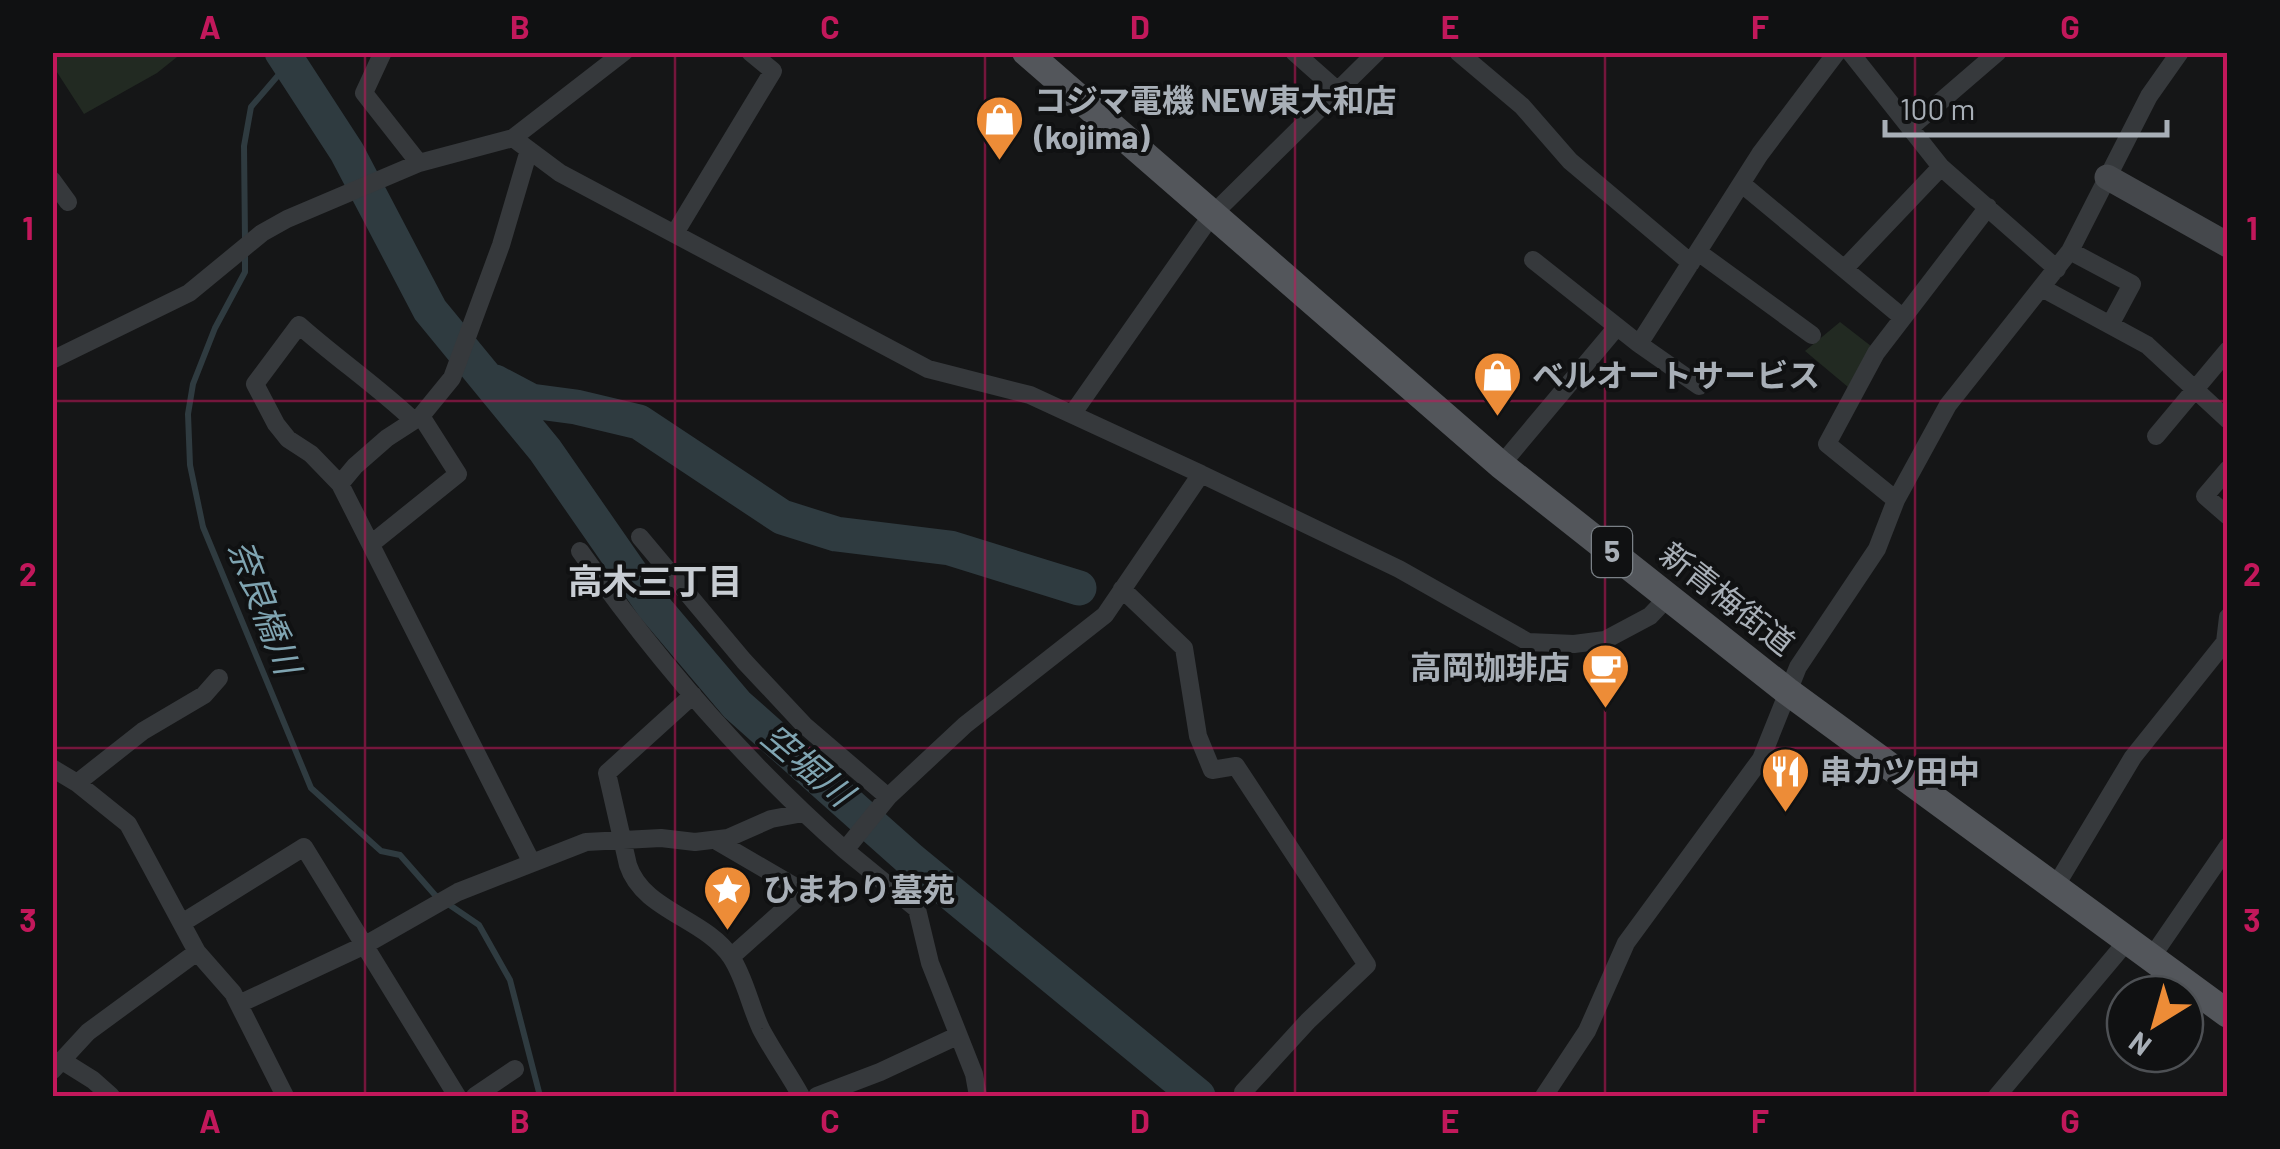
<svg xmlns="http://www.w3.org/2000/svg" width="2280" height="1149" font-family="Barlow,'Noto Sans JP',sans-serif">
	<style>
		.green { fill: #222a22 }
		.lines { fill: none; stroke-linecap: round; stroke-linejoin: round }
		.stream { stroke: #2f3b40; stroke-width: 6 }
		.river { stroke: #2f3b40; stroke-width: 35 }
		.street { stroke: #36393c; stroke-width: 18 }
		.secondary { stroke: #45484c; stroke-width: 25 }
		.primary { stroke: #53565b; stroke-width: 28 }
		.grid { fill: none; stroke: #c2185b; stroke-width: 2.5; stroke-opacity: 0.55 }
		.labels { text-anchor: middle; stroke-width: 8; stroke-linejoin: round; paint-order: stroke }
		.shield { fill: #101112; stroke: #7a8086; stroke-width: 2.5 }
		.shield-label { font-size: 30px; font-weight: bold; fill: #a8afb7 }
		.poi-label { font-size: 32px; font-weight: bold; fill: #a8afb7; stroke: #101112; text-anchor: start }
		.street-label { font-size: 32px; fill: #a8afb7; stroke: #101112 }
		.neighbourhood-label { font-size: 35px; font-weight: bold; fill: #c8cdd3; stroke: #101112 }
		.water-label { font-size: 35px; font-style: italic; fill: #7fa4b1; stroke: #101112 }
		.neatline { fill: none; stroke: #c2185b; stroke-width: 4 }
		.grid-label { font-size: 32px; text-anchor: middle; font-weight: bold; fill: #c2185b }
	</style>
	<rect width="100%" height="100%" fill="#151617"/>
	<path class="green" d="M52,53L53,52L182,53L157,73L84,114L53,66Z
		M1840,322L1871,346L1848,387L1805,351Z"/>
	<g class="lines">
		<path class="stream" d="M245,240L244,146L251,107L287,65
			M245,253V272L215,328L193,384L188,414L190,465L203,527L311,788L381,851L400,855L435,895L479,925L510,980L540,1096"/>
		<path class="river" d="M282,52L347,152L430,310L545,450L654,607L737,705L911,860L1198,1096
			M495,382L531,401L576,407L639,422L782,517L836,534L950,548L1079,588"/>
		<path class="street" d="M383,52L364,93L419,163
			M1294,52L1338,91
			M1458,52L1522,106L1570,161L1691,263
			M1850,52L1941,167L2057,269
			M1911,127L1998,52
			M513,138L624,52
			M529,150L501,245L452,378L421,416L387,438L355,466L340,484L531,861
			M52,180L68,202
			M1742,184L1902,317
			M675,233L773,71L750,52
			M2070,251L2132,284L2110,325
			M1698,252L1812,335
			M1533,260L1639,344L1760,154L1837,52
			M1844,269L1941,167
			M2042,288L2147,345L2228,420
			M1639,344L1699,386
			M52,360L189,293L262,233L287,219L419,163L513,138L560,173L928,369L1030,395L1201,474L1105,615L965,725L888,797L845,850L917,909L930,963L974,1074L978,1096
			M1073,413L1211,216L1377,52
			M2156,436L2228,350
			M1501,465L1616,328
			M2228,469L2205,496L2228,516
			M1201,474L1399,569L1528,642L1574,644L1605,640L1650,616L1668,597
			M340,484L311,454L288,439L276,424L255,384L299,325C336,358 377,386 413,420
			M1896,500L1827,444L1876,353L1988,207
			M640,537L744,661L804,725L888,797
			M371,544L458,474L421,416
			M580,551C657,660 745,762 845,850
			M1122,589L1184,648L1198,736L1212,770L1236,766L1367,965L1308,1021L1243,1092L1248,1096
			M693,695L607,773L628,865C643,911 705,918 731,957C745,978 750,1006 761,1029C773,1052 789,1074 801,1096
			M52,768L77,783L128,824L197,952L233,993L285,1096
			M77,783L143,731L204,695L219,678
			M715,840L799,889L796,899L731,957
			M2055,887L2133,757L2225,642L2228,617
			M182,923L304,847L457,1096
			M2151,958L2228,846
			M239,1004L365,945L458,892L586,842L661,838L695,842L728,838L771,819L803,813
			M61,1060L93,1080L111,1096
			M52,1071L88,1032L197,952
			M475,1096L515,1069
			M817,1096L880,1072L957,1036
			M1544,1096L1587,1031L1626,943L1761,759L1798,667L1877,549L1896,500L1948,405L2070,251L2149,96L2180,52
			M1997,1096L2128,940"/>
		<path class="secondary" d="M2107,177L2228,245"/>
		<path class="primary" d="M1026,52L1501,465L1787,691L2228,1014"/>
	</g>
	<path class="grid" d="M365,52V1096M675,52V1096M985,52V1096M1295,52V1096M1605,52V1096M1915,52V1096M52,401H2228M52,748H2228"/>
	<defs>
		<symbol id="shop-pin" viewBox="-11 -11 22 30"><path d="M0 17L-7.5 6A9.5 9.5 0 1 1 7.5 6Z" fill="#ed8c37" stroke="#101112"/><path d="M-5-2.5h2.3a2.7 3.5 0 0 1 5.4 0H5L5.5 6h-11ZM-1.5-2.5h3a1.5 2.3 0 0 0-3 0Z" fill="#fff"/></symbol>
		<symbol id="cafe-pin" viewBox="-11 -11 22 30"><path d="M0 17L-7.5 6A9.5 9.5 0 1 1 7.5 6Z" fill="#ed8c37" stroke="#101112"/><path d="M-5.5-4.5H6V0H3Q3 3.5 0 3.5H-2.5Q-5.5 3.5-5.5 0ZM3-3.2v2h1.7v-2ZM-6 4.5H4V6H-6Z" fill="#fff"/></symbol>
		<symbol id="restaurant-pin" viewBox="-11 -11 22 30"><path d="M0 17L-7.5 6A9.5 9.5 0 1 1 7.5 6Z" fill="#ed8c37" stroke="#101112"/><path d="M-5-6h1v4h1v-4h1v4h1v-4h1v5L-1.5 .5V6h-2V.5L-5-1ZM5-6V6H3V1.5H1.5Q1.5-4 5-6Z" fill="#fff"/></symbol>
		<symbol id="sight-pin" viewBox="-11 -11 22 30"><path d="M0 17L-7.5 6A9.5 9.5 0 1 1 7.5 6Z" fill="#ed8c37" stroke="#101112"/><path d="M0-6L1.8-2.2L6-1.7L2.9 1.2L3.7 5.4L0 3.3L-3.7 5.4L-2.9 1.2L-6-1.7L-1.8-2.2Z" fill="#fff"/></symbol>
	</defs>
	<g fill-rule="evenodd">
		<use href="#shop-pin" x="972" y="92" width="55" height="75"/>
		<use href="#shop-pin" x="1470" y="348" width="55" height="75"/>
		<use href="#cafe-pin" x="1578" y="640" width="55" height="75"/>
		<use href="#restaurant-pin" x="1758" y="744" width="55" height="75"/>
		<use href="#sight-pin" x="700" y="862" width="55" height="75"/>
	</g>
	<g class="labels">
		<rect class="shield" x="1592" y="527" width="40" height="50" rx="8"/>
		<g class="shield-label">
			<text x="1612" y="562">5</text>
		</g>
		<g class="poi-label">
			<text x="1034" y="112">コジマ電機 NEW東大和店<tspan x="1034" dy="37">(kojima)</tspan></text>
			<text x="1532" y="387">ベルオートサービス</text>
			<text x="1570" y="679" text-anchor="end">高岡珈琲店</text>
			<text x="1820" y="783">串カツ田中</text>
			<text x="763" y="901">ひまわり墓苑</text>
		</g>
		<g class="street-label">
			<text transform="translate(1727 599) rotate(38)" y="11">新青梅街道</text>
		</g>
		<g class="neighbourhood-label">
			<text x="655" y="594">高木三丁目</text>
		</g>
		<g class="water-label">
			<text transform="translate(264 607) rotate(69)" y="12">奈良橋川</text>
			<text transform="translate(807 765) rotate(40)" y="12">空堀川</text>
		</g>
	</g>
	<rect width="2280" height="1149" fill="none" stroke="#101112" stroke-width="110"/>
	<g transform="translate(2155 1024) rotate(217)"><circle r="48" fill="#101112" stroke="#4d5054" stroke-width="2.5"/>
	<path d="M0-8L18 38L0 25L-18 38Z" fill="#ed8c37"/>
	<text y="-15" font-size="28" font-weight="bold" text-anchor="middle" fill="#a8afb7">N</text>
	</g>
	<path d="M1885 120v15h282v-15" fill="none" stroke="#a8afb7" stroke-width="5"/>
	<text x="1900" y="120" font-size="30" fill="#a8afb7" stroke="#101112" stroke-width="8" paint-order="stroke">100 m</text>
	<rect x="55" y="55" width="2170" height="1039" class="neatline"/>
	<g class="grid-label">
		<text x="210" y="39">A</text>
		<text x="520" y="39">B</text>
		<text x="830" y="39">C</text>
		<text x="1140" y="39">D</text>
		<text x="1450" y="39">E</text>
		<text x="1760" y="39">F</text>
		<text x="2070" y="39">G</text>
		<text x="28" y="240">1</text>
		<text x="2252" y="240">1</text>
		<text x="28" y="586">2</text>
		<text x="2252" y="586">2</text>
		<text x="28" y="932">3</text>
		<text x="2252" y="932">3</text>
		<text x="210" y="1133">A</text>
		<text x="520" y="1133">B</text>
		<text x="830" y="1133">C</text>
		<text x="1140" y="1133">D</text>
		<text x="1450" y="1133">E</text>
		<text x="1760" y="1133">F</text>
		<text x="2070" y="1133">G</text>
	</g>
</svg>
